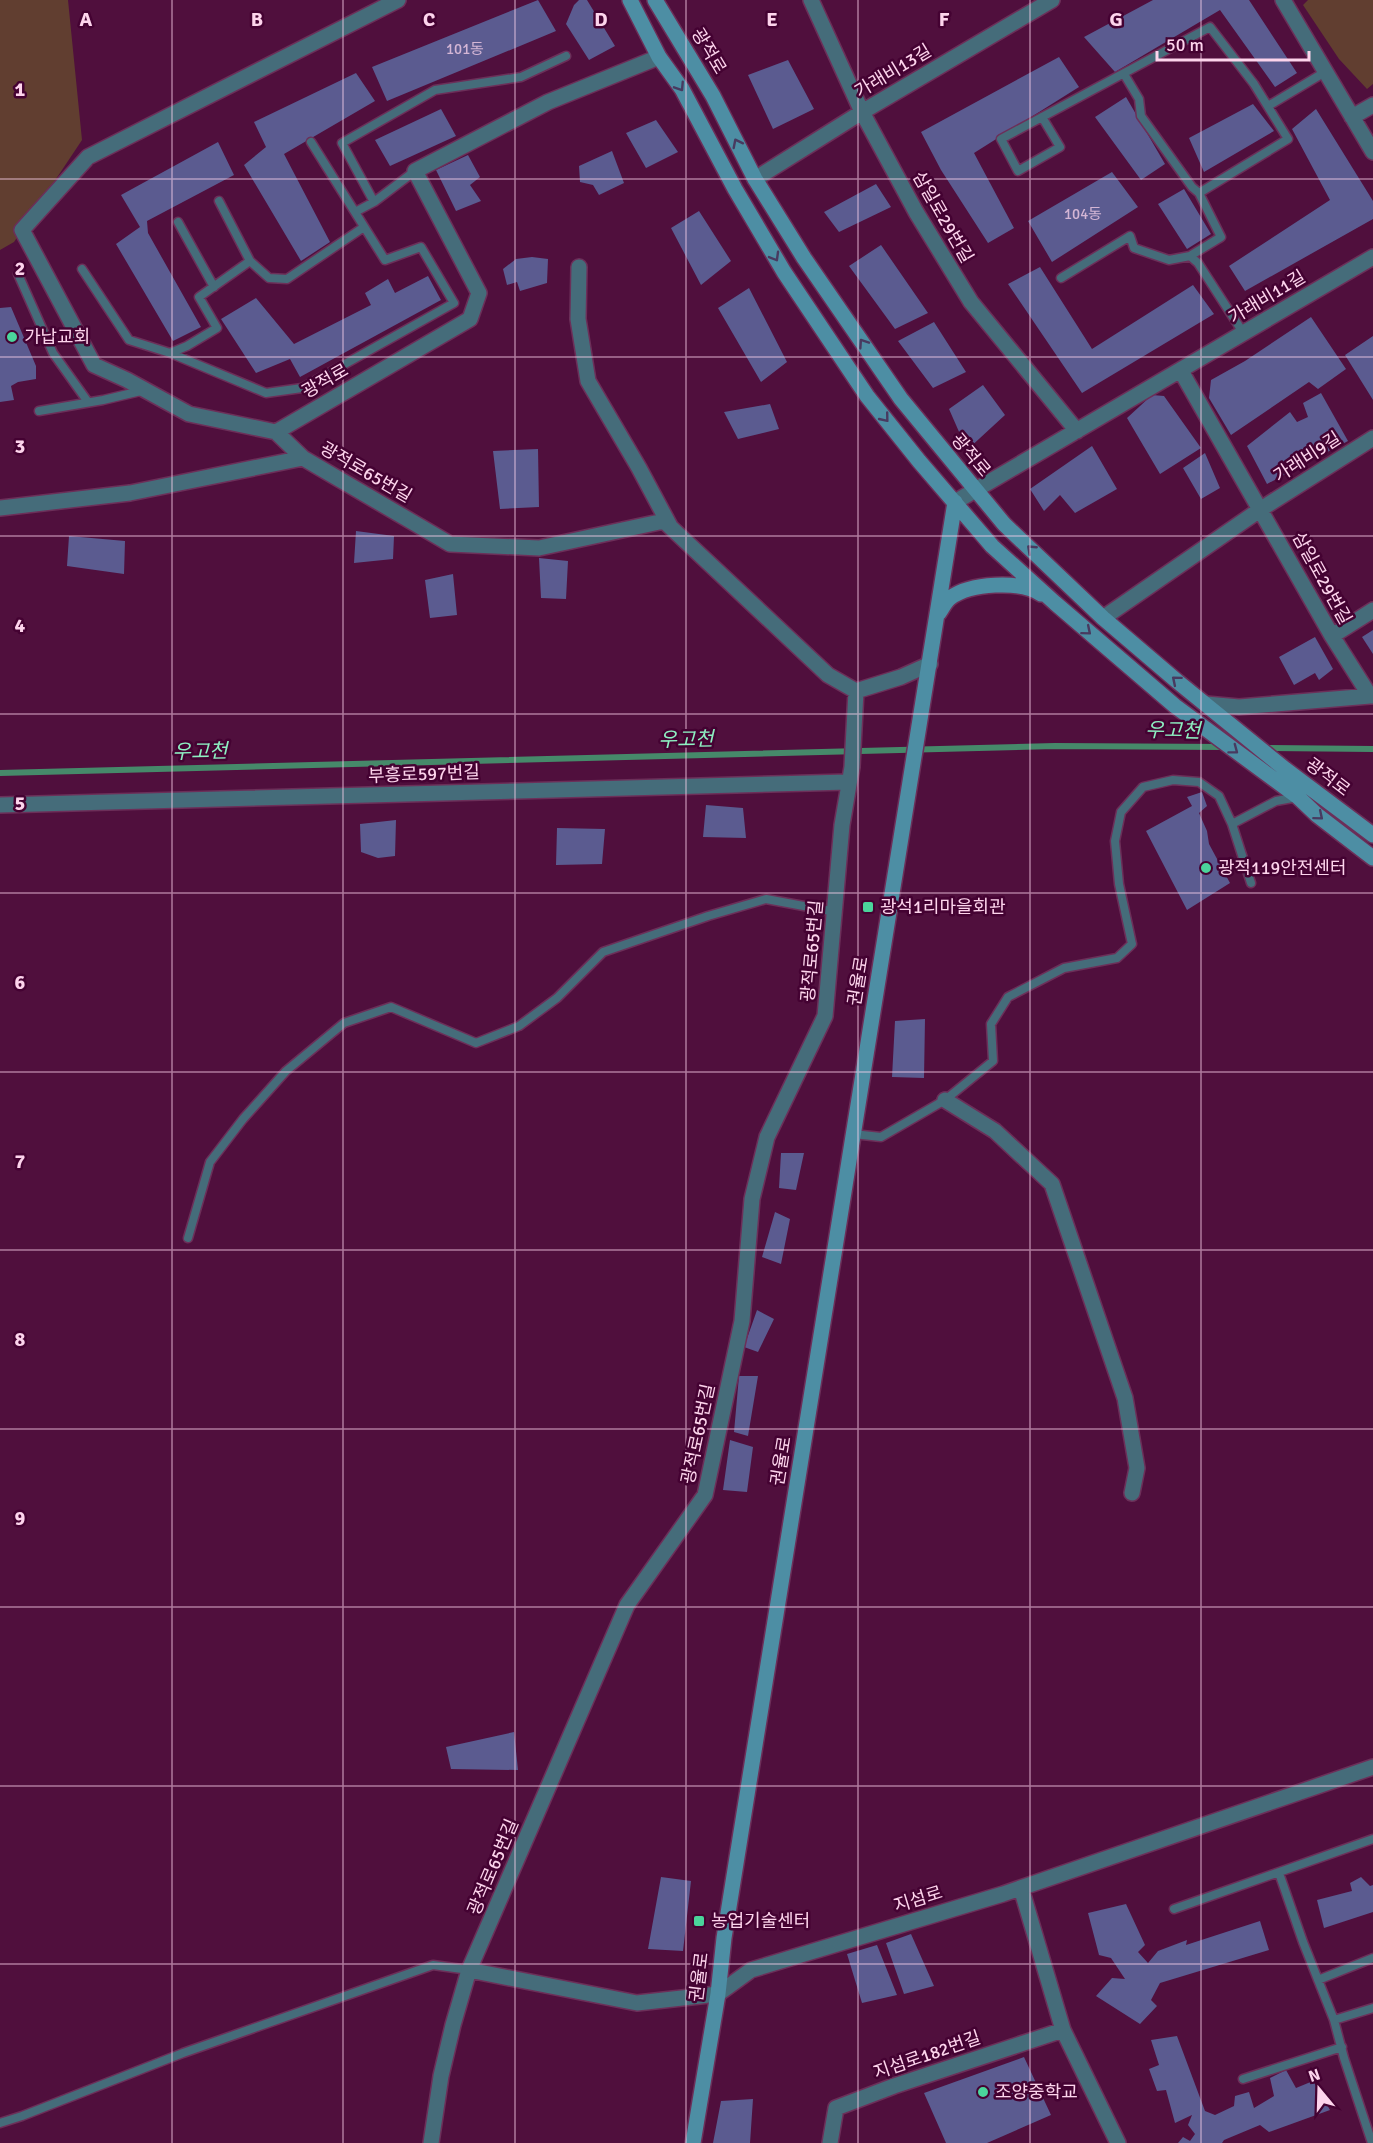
<svg xmlns="http://www.w3.org/2000/svg" width="1373" height="2143" font-family="Signika,'Noto Sans KR',sans-serif">
	<style>
		.green { fill: #613e30 }
		.lines { fill: none; stroke-linecap: round; stroke-linejoin: round }
		.stream { stroke: #46896a; stroke-width: 6 }
		.building { fill: #5b5b90 }
		.lane-casing { stroke: #6c2f59; stroke-width: 11 }
		.street-casing { stroke: #6c2f59; stroke-width: 18 }
		.secondary-casing { stroke: #6c2f59; stroke-width: 18 }
		.lane { stroke: #456c7a; stroke-width: 8 }
		.street { stroke: #456c7a; stroke-width: 15 }
		.secondary { stroke: #4d8ea4; stroke-width: 15 }
		.oneway { stroke: #483a60 }
		.grid { fill: none; stroke: #fdd4ec; stroke-width: 1.5; stroke-opacity: 0.55 }
		.poi-dot { fill: #4bd49b; stroke: #440232; stroke-width: 2 }
		.labels { text-anchor: middle; stroke-width: 5; stroke-linejoin: round; paint-order: stroke }
		.number-label { font-size: 15px; fill: #d4b6d5 }
		.street-label { font-size: 18px; fill: #fdd4ec; stroke: #440232 }
		.poi-label { font-size: 18px; fill: #fdd4ec; stroke: #440232; text-anchor: start }
		.water-label { font-size: 20px; font-style: italic; fill: #8ef0c2; stroke: #440232 }
		.grid-label { font-size: 20px; text-anchor: middle; font-weight: bold; fill: #fdd4ec; stroke: #440232; stroke-width: 5; stroke-linejoin: round; paint-order: stroke }
	</style>
	<rect width="100%" height="100%" fill="#500f3d"/>
	<path class="green" d="M0,0H68L82,140L14,242L0,250Z
		M1308,0H1373V84L1367,89L1339,59L1303,5Z"/>
	<g class="lines">
		<path class="stream" d="M1263,748L1373,749
			M0,773L1055,746L1226,747"/>
	</g>
	<path class="building" d="M538,0L556,31L387,101L372,67Z
		M579,0H587L615,46L589,60L566,24L574,5Z
		M1153,0H1249L1297,73L1275,87L1220,10L1115,72L1084,37Z
		M1059,57L1079,87L974,153L1014,228L988,243L941,170L921,132Z
		M788,60L814,109L773,129L748,75Z
		M356,73L375,101L284,154L330,242L301,261L244,165L266,147L254,122Z
		M1126,97L1165,164L1141,180L1095,117Z
		M1253,104L1274,131L1204,172L1189,138Z
		M441,109L456,136L390,166L375,140Z
		M1316,109L1373,201V219L1245,291L1229,266L1330,200L1292,129Z
		M656,120L678,152L646,168L626,133Z
		M218,142L234,175L147,221L148,233L201,327L173,341L116,244L140,227L121,195Z
		M612,151L624,183L599,195L593,185L580,182L579,166Z
		M468,155L480,177L470,185L481,201L456,211L436,170Z
		M1112,172L1138,207L1052,262L1028,221Z
		M876,184L891,207L839,232L824,212Z
		M1184,189L1211,234L1187,249L1158,204Z
		M699,211L731,261L701,285L671,228Z
		M881,245L928,313L895,329L849,266Z
		M532,257L548,259L547,283L520,291L517,282L507,285L503,269L516,259Z
		M1040,267L1092,349L1193,285L1214,314L1082,393L1008,284Z
		M428,276L441,300L300,377L290,359L256,373L221,319L256,298L294,344L371,305L365,293L388,279L395,293Z
		M749,288L787,362L761,382L718,308Z
		M11,307L36,366V379L18,382L11,386L14,400L0,402V308Z
		M1311,317L1346,369L1318,389L1309,382L1231,435L1209,398L1211,380L1245,361Z
		M934,322L966,372L933,388L898,341Z
		M1373,336V400L1345,355Z
		M983,385L1005,415L967,450L949,409Z
		M1321,393L1348,441L1267,484L1247,446L1290,412L1297,422L1308,417L1303,403Z
		M1152,395L1164,396L1201,448L1160,474L1127,418Z
		M770,404L779,429L738,439L724,412Z
		M1092,446L1117,489L1075,513L1060,495L1044,511L1030,489Z
		M538,449L539,507L500,509L493,451Z
		M1205,453L1220,488L1201,499L1183,468Z
		M356,531L394,536L393,559L354,563Z
		M69,536L125,541L124,574L67,566Z
		M539,558L568,561L566,599L541,598Z
		M453,574L457,615L430,618L425,580Z
		M1373,630V654L1362,637Z
		M1315,637L1333,669L1319,680L1315,673L1294,685L1279,657Z
		M1202,792L1207,806L1199,813L1207,831L1209,844L1230,883L1187,910L1146,831L1192,806L1187,797Z
		M706,805L743,808L746,838L703,837Z
		M396,820L395,856L378,858L361,852L360,824Z
		M557,828L605,829L602,864L556,865Z
		M925,1019L924,1078L892,1077L895,1021Z
		M781,1153H804L796,1190L779,1188Z
		M775,1212L790,1219L781,1264L762,1257Z
		M757,1310L774,1319L758,1352L744,1347Z
		M739,1376H758L748,1436L734,1432Z
		M730,1440L753,1447L747,1492L723,1490Z
		M514,1732L518,1770L451,1769L446,1747Z
		M661,1877L691,1881L683,1951L648,1949Z
		M1361,1877L1370,1886L1373,1885V1912L1324,1928L1317,1900L1352,1891L1350,1883Z
		M1126,1904L1145,1945L1138,1952L1148,1963L1158,1951L1187,1940L1186,1945L1260,1921L1269,1950L1160,1983L1151,2000L1157,2006L1140,2024L1096,1996L1112,1978L1125,1979L1111,1958L1099,1955L1088,1913Z
		M911,1934L934,1986L904,1994L886,1943Z
		M877,1945L897,1995L862,2003L847,1954Z
		M1177,2036L1205,2111L1215,2115L1234,2106L1235,2096L1249,2092L1254,2108L1274,2096L1270,2078L1286,2070L1296,2088L1313,2081L1330,2110L1269,2132L1260,2125L1224,2140L1222,2143H1178L1183,2137L1190,2141L1195,2134L1188,2125L1192,2115L1175,2123L1166,2090L1157,2091L1149,2069L1159,2065L1151,2040Z
		M1024,2057L1051,2115L987,2143H946L924,2093Z
		M753,2099L750,2143H713L721,2101Z"/>
	<g class="lines">
		<defs>
			<path id="lane" d="M1124,74L1139,99L1141,116L1192,187L1199,193L1221,237L1190,256L1198,263L1244,334
				M1268,106L1325,72
				M1042,117L1060,147L1018,171L1001,139L1210,27L1254,84L1288,139L1199,193
				M219,201L250,261
				M374,202L342,143L435,90L521,77L566,56
				M355,212L374,202L415,171
				M178,222L214,287
				M82,269L129,340L170,353L266,393L302,388L454,303L421,247L385,260L311,142
				M18,274L53,353L88,402
				M1061,278L1130,236L1134,248L1169,260L1190,256
				M170,353L187,346L217,328L199,297L250,261L269,278L287,279L364,227
				M39,411L103,400L145,390
				M1232,824L1251,883
				M853,1134L881,1137L945,1100L993,1061L991,1024L1008,997L1064,968L1117,958L1132,944L1119,884L1115,841L1121,812L1143,787L1173,780L1199,782L1219,796L1232,824L1276,801L1298,797
				M188,1238L210,1162L243,1119L286,1071L344,1023L391,1007L476,1043L519,1026L557,998L603,952L708,916L766,899L836,912
				M1279,1873L1303,1942L1334,2020L1344,2058L1372,2143
				M1174,1909L1373,1839
				M1318,1980L1373,1958
				M1334,2020L1373,2008
				M1243,2079L1342,2047
				M0,2123L22,2116L183,2053L433,1965L469,1970"/>
			<path id="street" d="M811,0L862,112L916,212L971,302L1077,431
				M1283,0L1373,152
				M1352,117L1373,105
				M755,179L862,112L1052,0
				M579,267L578,319L588,381L639,468L670,526
				M1181,371L1332,636L1370,696H1373
				M276,432L470,319L479,293L415,171L548,102L659,57
				M303,458L276,432L189,414L127,380L94,365L22,230L88,157L398,0
				M955,502L1373,257
				M0,508L130,493L303,458L450,544L539,548L664,521L828,675L856,691L901,677L930,664
				M1103,618L1261,509L1373,438
				M1332,636L1373,610
				M1206,704L1239,707L1370,696
				M0,805L848,782
				M945,1100L995,1131L1052,1184L1125,1398L1137,1468L1132,1493
				M1021,1888L1063,2030L1118,2143
				M469,1970L637,2003L718,1994L751,1970L1003,1894L1373,1767
				M431,2143L441,2076L453,2025L469,1970L627,1605L705,1495L742,1321L752,1199L767,1137L825,1016L842,825L852,767L856,691
				M830,2143L836,2108L894,2086L1063,2030"/>
			<path id="secondary" d="M630,0L659,57L682,89L735,189L784,272L867,396L919,461L992,546L1055,603L1175,706L1298,797L1317,815L1373,858
				M655,0L713,96L755,179L804,258L901,399L1004,524L1103,618L1178,682L1285,769L1373,835
				M939,613C942,609 945,602 950,598C970,583 1020,580 1041,594
				M693,2143L718,1994L724,1938L955,502"/>
		</defs>
		<use href="#lane" class="lane-casing"/>
		<use href="#street" class="street-casing"/>
		<use href="#secondary" class="secondary-casing"/>
		<use href="#lane" class="lane"/>
		<use href="#street" class="street"/>
		<use href="#secondary" class="secondary"/>
	</g>
	<defs><path id="oneway-chevron" d="M-2-3.5L2.5 0L-2 3.5" fill="none" stroke-width="1.6" stroke-linecap="round" stroke-linejoin="round" transform="scale(1.5)"/></defs>
	<g class="oneway">
		<use href="#oneway-chevron" transform="translate(680 87) rotate(57)"/>
		<use href="#oneway-chevron" transform="translate(737 143) rotate(-117)"/>
		<use href="#oneway-chevron" transform="translate(775 257) rotate(60)"/>
		<use href="#oneway-chevron" transform="translate(863 343) rotate(-124)"/>
		<use href="#oneway-chevron" transform="translate(885 418) rotate(51)"/>
		<use href="#oneway-chevron" transform="translate(1031 549) rotate(-137)"/>
		<use href="#oneway-chevron" transform="translate(1087 631) rotate(40)"/>
		<use href="#oneway-chevron" transform="translate(1176 680) rotate(-140)"/>
		<use href="#oneway-chevron" transform="translate(1234 750) rotate(37)"/>
		<use href="#oneway-chevron" transform="translate(1319 816) rotate(40)"/>
	</g>
	<path class="grid" d="M172,0V2143M343,0V2143M515,0V2143M686,0V2143M858,0V2143M1030,0V2143M1201,0V2143M0,179H1373M0,357H1373M0,536H1373M0,714H1373M0,893H1373M0,1072H1373M0,1250H1373M0,1429H1373M0,1607H1373M0,1786H1373M0,1964H1373"/>
	<g class="poi-dot">
		<circle cx="12" cy="337" r="6"/>
		<circle cx="1206" cy="868" r="6"/>
		<rect x="862" y="901" width="12" height="12" rx="3"/>
		<rect x="693" y="1915" width="12" height="12" rx="3"/>
		<circle cx="983" cy="2092" r="6"/>
	</g>
	<g class="labels">
		<g class="number-label">
			<text x="465" y="54">101동</text>
			<text x="1083" y="219">104동</text>
		</g>
		<g class="street-label">
			<text transform="translate(709 51) rotate(59)" y="6">광적로</text>
			<text transform="translate(893 71) rotate(-31)" y="6">가래비13길</text>
			<text transform="translate(943 217) rotate(60)" y="6">삼일로29번길</text>
			<text transform="translate(1267 297) rotate(-31)" y="6">가래비11길</text>
			<text transform="translate(325 381) rotate(-30)" y="6">광적로</text>
			<text transform="translate(971 455) rotate(50)" y="6">광적로</text>
			<text transform="translate(1307 457) rotate(-33)" y="6">가래비9길</text>
			<text transform="translate(366 472) rotate(30)" y="6">광적로65번길</text>
			<text transform="translate(1322 578) rotate(61)" y="6">삼일로29번길</text>
			<text transform="translate(424 774) rotate(-2)" y="6">부흥로597번길</text>
			<text transform="translate(1328 777) rotate(37)" y="6">광적로</text>
			<text transform="translate(812 951) rotate(-85)" y="6">광적로65번길</text>
			<text transform="translate(858 981) rotate(-81)" y="6">권율로</text>
			<text transform="translate(698 1434) rotate(-78)" y="6">광적로65번길</text>
			<text transform="translate(781 1461) rotate(-81)" y="6">권율로</text>
			<text transform="translate(493 1867) rotate(-67)" y="6">광적로65번길</text>
			<text transform="translate(918 1899) rotate(-17)" y="6">지섬로</text>
			<text transform="translate(699 1977) rotate(-83)" y="6">권율로</text>
			<text transform="translate(927 2055) rotate(-19)" y="6">지섬로182번길</text>
		</g>
		<g class="poi-label">
			<text x="24" y="343">가납교회</text>
			<text x="1218" y="874">광적119안전센터</text>
			<text x="880" y="913">광석1리마을회관</text>
			<text x="711" y="1927">농업기술센터</text>
			<text x="995" y="2098">조양중학교</text>
		</g>
		<g class="water-label">
			<text transform="translate(1173 730) rotate(1)" y="7">우고천</text>
			<text transform="translate(686 739) rotate(-1)" y="7">우고천</text>
			<text transform="translate(200 751) rotate(-1)" y="7">우고천</text>
		</g>
	</g>
	<g class="grid-label">
		<text x="86" y="26">A</text>
		<text x="257" y="26">B</text>
		<text x="429" y="26">C</text>
		<text x="601" y="26">D</text>
		<text x="772" y="26">E</text>
		<text x="944" y="26">F</text>
		<text x="1116" y="26">G</text>
		<text x="20" y="96">1</text>
		<text x="20" y="275">2</text>
		<text x="20" y="453">3</text>
		<text x="20" y="632">4</text>
		<text x="20" y="810">5</text>
		<text x="20" y="989">6</text>
		<text x="20" y="1168">7</text>
		<text x="20" y="1346">8</text>
		<text x="20" y="1525">9</text>
	</g>
	<g transform="translate(1319 2089) rotate(341)" stroke="#440232" stroke-width="4.5" paint-order="stroke">
	<path d="M0-4.5L10 22L0 15L-10 22Z" fill="#fdd4ec"/>
	<text y="-9" font-size="16" font-weight="bold" text-anchor="middle" fill="#fdd4ec">N</text>
	</g>
	<path d="M1157 51v9h152v-9" fill="none" stroke="#fdd4ec" stroke-width="3"/>
	<text x="1166" y="51" font-size="18" fill="#fdd4ec" stroke="#440232" stroke-width="4.5" paint-order="stroke">50 m</text>
</svg>
